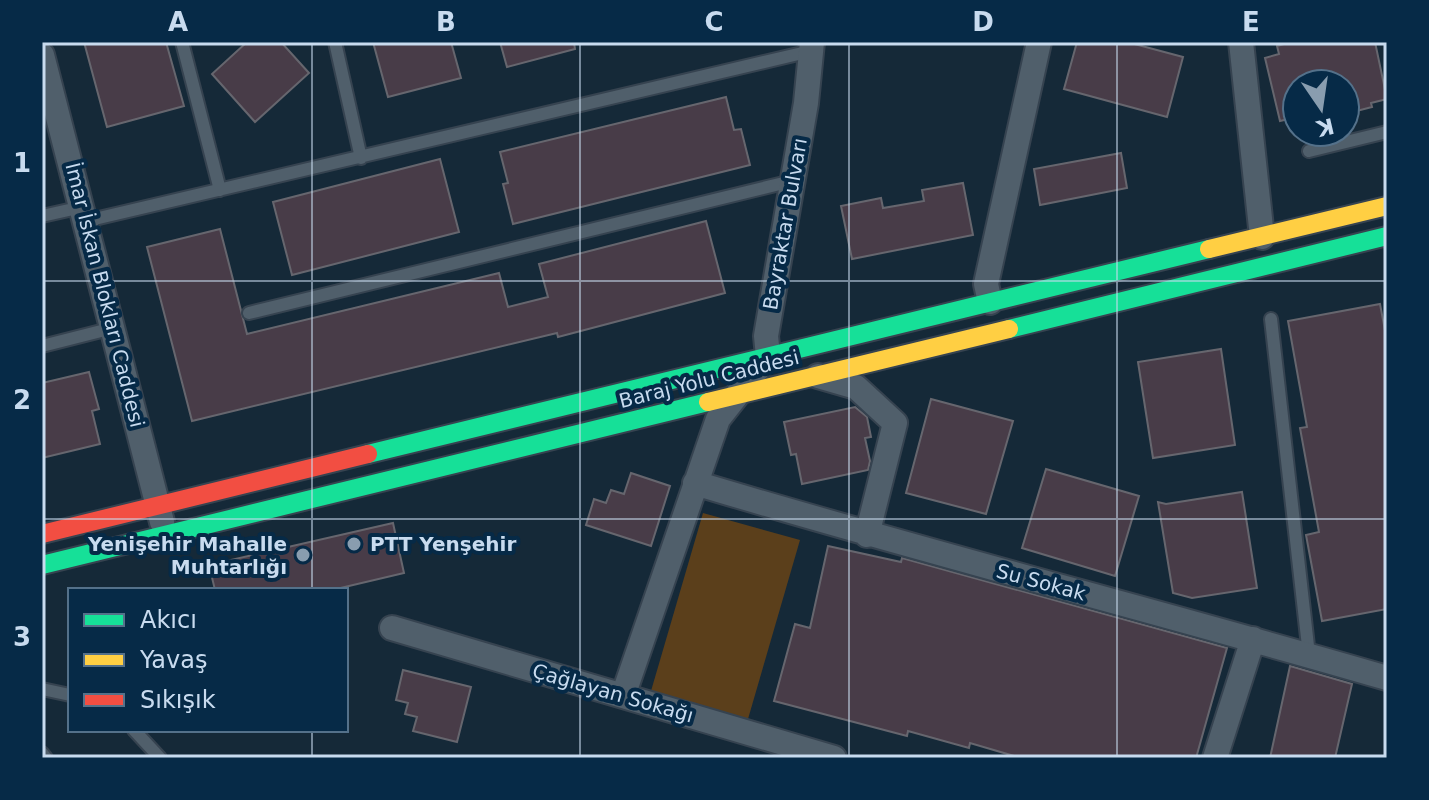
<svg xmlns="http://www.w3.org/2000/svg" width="1429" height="800" font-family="'DejaVu Sans',sans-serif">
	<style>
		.green { fill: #5b3f1b }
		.building { fill: #483c48; stroke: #66666e; stroke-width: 2 }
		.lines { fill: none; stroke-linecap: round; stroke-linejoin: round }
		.lane-casing { stroke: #364350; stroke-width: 16 }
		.street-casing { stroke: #364350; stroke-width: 28 }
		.fast-casing { stroke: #364350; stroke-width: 22 }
		.slow-casing { stroke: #364350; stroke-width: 22 }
		.jam-casing { stroke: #364350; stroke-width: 22 }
		.lane { stroke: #505f6b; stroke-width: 12 }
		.street { stroke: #505f6b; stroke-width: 24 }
		.fast { stroke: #16e098; stroke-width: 18 }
		.slow { stroke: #ffcf43; stroke-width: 18 }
		.jam { stroke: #f24e42; stroke-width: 18 }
		.grid { fill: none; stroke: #c8dbef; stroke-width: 2; stroke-opacity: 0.55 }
		.poi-dot { fill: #899daf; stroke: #062a47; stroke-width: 3 }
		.labels { text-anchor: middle; stroke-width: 8; stroke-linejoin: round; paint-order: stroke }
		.street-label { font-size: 20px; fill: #c8dbef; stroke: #062a47 }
		.poi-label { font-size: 20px; font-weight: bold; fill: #c8dbef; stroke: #062a47; text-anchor: end }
		.neatline { fill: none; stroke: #c8dbef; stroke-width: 3 }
		.grid-label { font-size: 26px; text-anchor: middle; font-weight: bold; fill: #c8dbef }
	</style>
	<rect width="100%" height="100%" fill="#152938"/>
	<path class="green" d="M703,513L800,540L748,719L651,691Z"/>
	<path class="building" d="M84,42H166L184,106L107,127Z
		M247,42H281L309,73L255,122L212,74Z
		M373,42H451L461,78L388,97Z
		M500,42H574L575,49L507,67Z
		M1077,42H1127L1183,57L1167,117L1064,89Z
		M1291,42H1375L1387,99L1371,103L1372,107L1345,114V84H1297V117L1280,121L1265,58L1279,54L1277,46Z
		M726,97L734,130L741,129L750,165L513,224L503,184L508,183L500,152Z
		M1121,153L1127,188L1040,205L1034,169Z
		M440,159L459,232L292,275L273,202Z
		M963,183L973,235L852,259L841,206L881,198L883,208L924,201L922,190Z
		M706,221L725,293L558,337L557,333L192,421L147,247L220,229L247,334L499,273L508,307L548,297L539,264Z
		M1380,304L1387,341V609L1322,621L1306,535L1319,532L1300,428L1307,427L1288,321Z
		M1221,349L1235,445L1153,458L1138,362Z
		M89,372L99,409L92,411L100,444L42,458V383Z
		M931,399L1013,421L986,514L906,493Z
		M855,407L867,417L871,437L865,438L870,461L868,470L802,484L796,454L791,455L784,422Z
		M1046,469L1139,496L1115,576L1022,548Z
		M631,473L670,486L651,546L586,525L594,499L606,503L611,490L624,494Z
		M1242,492L1257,588L1192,598L1173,593L1158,502L1166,504Z
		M393,523L404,573L332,590H215L209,565Z
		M828,546L901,562L902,558L1227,648L1196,758H1021L970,743L969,748L908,731L907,736L774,701L795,624L810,628Z
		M1290,666L1352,684L1335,758H1270Z
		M403,670L471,687L457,742L413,731L417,717L405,714L408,703L396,700Z"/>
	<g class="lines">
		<defs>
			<path id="lane" d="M182,42L220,190
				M335,42L361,158
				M1309,151L1387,132
				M42,216L82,207
				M86,221L811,51
				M249,313L792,181
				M1271,319L1309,655
				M42,346L113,328
				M42,689L70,695
				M134,730L160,758
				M42,753L46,758"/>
			<path id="street" d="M1241,42L1262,237
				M42,55L162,522
				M990,302L986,284L1039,42
				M818,376L856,387L895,423L867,535
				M695,483C924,552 1157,611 1387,678
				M392,628L834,758
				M623,696L718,419L768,356L766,336L806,103L812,42
				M1215,758L1253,639"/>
			<path id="fast" d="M1009,329L1387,236
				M368,454L1209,249
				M42,565L708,402"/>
			<path id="slow" d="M1209,249L1387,206
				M708,402L1009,329"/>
			<path id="jam" d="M42,534L368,454"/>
		</defs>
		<use href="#lane" class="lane-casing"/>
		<use href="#street" class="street-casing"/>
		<use href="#fast" class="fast-casing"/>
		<use href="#slow" class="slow-casing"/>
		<use href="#jam" class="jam-casing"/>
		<use href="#lane" class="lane"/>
		<use href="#street" class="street"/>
		<use href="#fast" class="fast"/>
		<use href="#slow" class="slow"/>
		<use href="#jam" class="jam"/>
	</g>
	<path class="grid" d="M312,42V590M580,42V758M849,42V758M1117,42V758M42,281H1387M42,519H1387M312,730V758"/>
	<g class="poi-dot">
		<circle cx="354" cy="544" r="8"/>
		<circle cx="303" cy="555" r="8"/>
	</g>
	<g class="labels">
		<g class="street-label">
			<text transform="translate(785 224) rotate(-80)" y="7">Bayraktar Bulvarı</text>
			<text transform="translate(105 295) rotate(76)" y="7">İmar İskan Blokları Caddesi</text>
			<text transform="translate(709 379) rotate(-14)" y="7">Baraj Yolu Caddesi</text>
			<text transform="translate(1041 582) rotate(15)" y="7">Su Sokak</text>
			<text transform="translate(613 693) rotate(16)" y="7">Çağlayan Sokağı</text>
		</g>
		<g class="poi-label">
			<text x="287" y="551">Yenişehir Mahalle<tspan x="287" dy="23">Muhtarlığı</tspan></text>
			<text x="370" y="551" text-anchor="start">PTT Yenşehir</text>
		</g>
	</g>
	<rect width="1429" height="800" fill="none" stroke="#062a47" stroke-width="88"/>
	<rect x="68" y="588" width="280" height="144" fill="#062a47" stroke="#54718a" stroke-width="2"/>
	<rect x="84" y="614" width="40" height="12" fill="#16e098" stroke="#54718a" stroke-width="2"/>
	<text x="140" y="628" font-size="24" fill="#c8dbef">Akıcı</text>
	<rect x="84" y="654" width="40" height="12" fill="#ffcf43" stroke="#54718a" stroke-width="2"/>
	<text x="140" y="668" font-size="24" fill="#c8dbef">Yavaş</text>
	<rect x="84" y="694" width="40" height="12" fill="#f24e42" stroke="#54718a" stroke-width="2"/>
	<text x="140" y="708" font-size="24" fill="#c8dbef">Sıkışık</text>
	<g transform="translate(1321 108) rotate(167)"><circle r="38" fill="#062a47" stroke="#54718a" stroke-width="2"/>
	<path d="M0-6L14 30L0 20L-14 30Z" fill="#899daf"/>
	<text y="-12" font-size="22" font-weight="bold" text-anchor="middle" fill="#c8dbef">K</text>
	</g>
	<rect x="44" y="44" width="1341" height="712" class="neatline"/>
	<g class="grid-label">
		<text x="178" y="31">A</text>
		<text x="446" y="31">B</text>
		<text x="714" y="31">C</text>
		<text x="983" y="31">D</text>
		<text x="1251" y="31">E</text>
		<text x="22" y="172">1</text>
		<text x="22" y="409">2</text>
		<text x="22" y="646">3</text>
	</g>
</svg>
